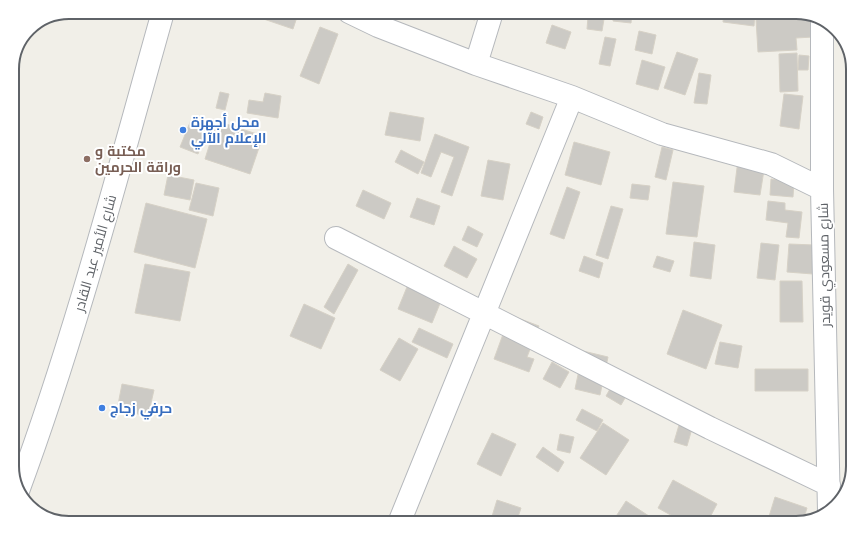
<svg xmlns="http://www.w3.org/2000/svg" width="865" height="535" font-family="Jost,Cairo,sans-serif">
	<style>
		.building { fill: #cccac5; stroke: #d6d1c6 }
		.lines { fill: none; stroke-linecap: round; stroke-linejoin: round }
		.minor-casing { stroke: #b5b8bc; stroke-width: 24 }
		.minor { stroke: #fff; stroke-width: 22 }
		.shop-dot { fill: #3f7fe0; stroke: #fff; stroke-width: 1.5 }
		.education-dot { fill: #8d6e63; stroke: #fff; stroke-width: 1.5 }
		.labels { text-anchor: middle; stroke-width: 4; stroke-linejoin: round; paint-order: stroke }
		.shop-label { font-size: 14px; font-weight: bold; fill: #366cbe; stroke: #fff; text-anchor: start }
		.education-label { font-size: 14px; font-weight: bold; fill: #785e54; stroke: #fff; text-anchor: start }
		.street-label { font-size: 14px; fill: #5f6368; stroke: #fff }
		.rim { fill: none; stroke: #5f6368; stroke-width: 2 }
	</style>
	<rect width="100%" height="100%" fill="#f1efe8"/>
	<path class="building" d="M250,12H280L297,17L293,29L249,14Z
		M437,12H477L475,20Z
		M614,12H632L631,23L613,21Z
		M684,12H713V16Z
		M724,12H755L754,26L723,22Z
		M588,17L604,19L602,31L587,29Z
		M812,17L813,37L796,38L797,50L758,52L756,19Z
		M552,25L571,32L565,49L546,43Z
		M320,27L338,34L319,84L300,76Z
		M639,31L656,35L652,54L635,50Z
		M605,37L616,39L610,66L599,64Z
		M677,52L698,59L685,95L664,88Z
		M797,53L798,91L780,92L779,54Z
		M799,55L809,56L808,70H798Z
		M851,59L853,65V73H850Z
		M642,60L665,67L658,90L636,84Z
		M699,73L711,75L707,104L694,103Z
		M220,92L229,94L225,110L216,108Z
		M265,93L281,96L278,118L247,113L249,100L263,102Z
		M784,94L803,96L799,129L780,126Z
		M390,112L424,118L420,141L385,135Z
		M531,112L543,117L539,129L526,124Z
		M191,120L208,128L198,154L180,147Z
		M217,121L263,136L250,174L205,159Z
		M435,134L469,147L452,196L441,192L454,157L441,152L431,177L421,173Z
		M574,142L610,152L601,185L565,175Z
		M662,147L673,150L666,180L655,177Z
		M401,150L424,162L418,174L395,162Z
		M488,160L510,164L503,200L481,196Z
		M738,160L765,164L760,195L734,192Z
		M12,173L18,174L16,190H12Z
		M168,175L194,180L190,200L164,195Z
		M771,179L794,182L793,197L770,195Z
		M673,182L704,186L697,237L666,234Z
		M196,183L219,188L213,216L189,210Z
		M632,184L650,186L648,200L630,198Z
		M567,187L580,192L564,239L550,234Z
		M363,190L391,203L384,219L356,206Z
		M417,198L440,206L434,225L410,217Z
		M768,201L785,203V210L802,212L799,238L786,237L788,223L766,220Z
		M146,203L207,219L195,268L134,252Z
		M611,206L623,209L608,259L596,255Z
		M468,226L483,234L477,247L462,240Z
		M694,242L715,245L711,279L690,276Z
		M761,243L779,245L775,280L757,278Z
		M789,244L814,245L813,274L787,272Z
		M454,246L477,259L467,278L444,266Z
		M584,256L603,263L599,278L579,271Z
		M657,256L674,261L670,272L653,267Z
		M145,264L190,272L180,321L135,313Z
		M348,264L358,270L334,314L324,307Z
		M780,281H802L803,322H780Z
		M407,287L441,301L432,323L398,309Z
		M304,304L335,318L321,349L290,336Z
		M683,310L722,325L706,369L667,354Z
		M510,315L539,326L527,357L534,359L529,372L494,359Z
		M419,328L453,344L447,358L412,342Z
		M399,338L418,349L400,381L380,370Z
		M720,342L742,346L738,368L715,364Z
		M583,351L608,357L600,395L575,389Z
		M552,362L569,372L560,388L543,379Z
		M755,369H808V391H755Z
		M614,382L629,391L621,405L606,396Z
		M122,384L154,390L148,416L117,410Z
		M684,408L697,411L687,446L674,442Z
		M582,409L603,420L597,431L576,420Z
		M603,423L629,440L606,475L580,458Z
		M492,433L516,444L501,476L477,464Z
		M560,434L574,437L570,453L557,450Z
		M543,447L564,462L558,472L536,457Z
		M673,480L717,504L707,523H685L658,508Z
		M775,497L807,508L803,521L797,523H767Z
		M497,500L521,508L516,523H490Z
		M626,501L655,520L653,523H616L613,521Z"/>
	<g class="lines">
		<defs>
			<path id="minor" d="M349,12L378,26L476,64L572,97L662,134L771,164L822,189
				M822,20V189L829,511
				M476,64L492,12
				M336,238L710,428L829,485
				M18,491C76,334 118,172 163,12
				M399,523L572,97"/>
		</defs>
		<use href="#minor" class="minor-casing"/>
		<use href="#minor" class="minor"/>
	</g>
	<g class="shop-dot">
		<circle cx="183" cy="130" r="4"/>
		<circle cx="102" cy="408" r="4"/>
	</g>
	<circle class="education-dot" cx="87" cy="159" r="4"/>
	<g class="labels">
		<g class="shop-label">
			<text x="191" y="127">محل أجهزة<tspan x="191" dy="16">الإعلام الآلي</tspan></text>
			<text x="110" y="413">حرفي زجاج</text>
		</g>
		<g class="education-label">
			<text x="95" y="156">مكتبة و<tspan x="95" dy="16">وراقة الحرمين</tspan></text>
		</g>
		<g class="street-label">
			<text transform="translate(95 253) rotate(-74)" y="5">شارع الأمير عبد القادر</text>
			<text transform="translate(824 265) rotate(-91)" y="5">شارع مسعودي قويدر</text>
		</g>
	</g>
	<path d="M0 0H865V535H0ZM69 19H796A50 50 0 0 1 846 69V466A50 50 0 0 1 796 516H69A50 50 0 0 1 19 466V69A50 50 0 0 1 69 19Z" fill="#fff" fill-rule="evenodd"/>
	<path class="rim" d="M69 19H796A50 50 0 0 1 846 69V466A50 50 0 0 1 796 516H69A50 50 0 0 1 19 466V69A50 50 0 0 1 69 19Z"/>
</svg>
